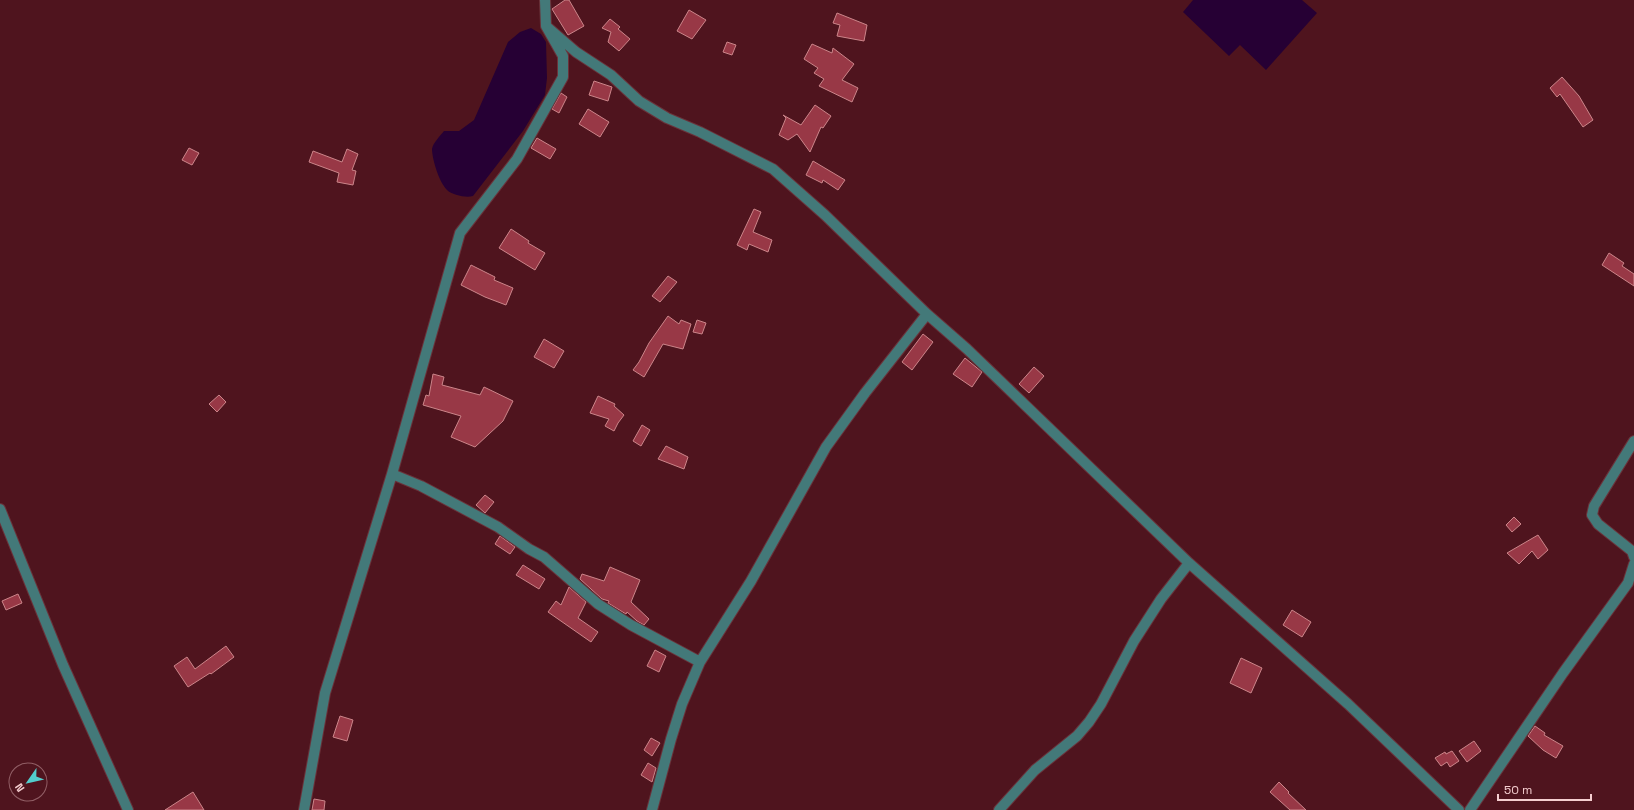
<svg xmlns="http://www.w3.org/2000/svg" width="1634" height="810" font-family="'Space Grotesk',sans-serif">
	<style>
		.water { fill: #260034 }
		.building { fill: #983846; stroke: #cc858a }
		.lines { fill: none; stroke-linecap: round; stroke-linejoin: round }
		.minor-casing { stroke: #6a323a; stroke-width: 12 }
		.minor { stroke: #437979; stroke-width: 10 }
	</style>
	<rect width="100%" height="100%" fill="#4f141e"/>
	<path class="water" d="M1193,0H1302L1317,13L1266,70L1240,45L1229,56L1183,12Z
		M531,28L541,34L546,42L547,78L545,95L523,131L473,196C466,198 452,195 447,190C439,182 432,159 432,149C433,143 440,136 444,131H459L474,120L508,42L520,32Z"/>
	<path class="building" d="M565,0H569L584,26L568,35L552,9Z
		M689,10L706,20L692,39L677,31Z
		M837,13L867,25L864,41L837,36L840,25L833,23Z
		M610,19L620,27L618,29L630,39L619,51L608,42L611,32L602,28Z
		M727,42L736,45L732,55L723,52Z
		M812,44L832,53L833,48L854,64L842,80L858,88L852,102L819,86L824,79L814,73L818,68L804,59Z
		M1562,77L1579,96L1593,120L1583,127L1560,94L1557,97L1550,88Z
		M594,81L612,87L608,101L589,95Z
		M561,93L567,97L559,113L552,109Z
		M815,105L831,116L823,128L821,127L810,152L797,134L788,140L779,135L786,118L783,115L801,125Z
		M588,109L609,122L600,137L579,124Z
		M537,138L556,149L550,159L531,148Z
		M189,148L199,153L192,165L182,160Z
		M347,149L358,154L352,170L356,171L353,185L337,182L339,173L309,162L313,151L342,162Z
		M813,161L845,180L838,190L823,180L822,183L806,175Z
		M754,209L761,212L753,232L772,240L768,252L749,244L747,250L737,245Z
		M511,229L529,241L528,243L545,253L535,270L499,248Z
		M1609,253L1624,263L1622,266L1634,274V286L1602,265Z
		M471,265L495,277L494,280L513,288L506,305L485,297L461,285Z
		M668,276L677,282L660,302L652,296Z
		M668,316L679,324L681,320L691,324L683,349L663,344L644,377L633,370L639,362L649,343Z
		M697,320L706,323L702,334L693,332Z
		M923,334L933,342L912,370L902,362Z
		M544,339L564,351L554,368L534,357Z
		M965,358L982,372L972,387L953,374Z
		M1034,367L1044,376L1029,393L1019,384Z
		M433,374L444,377L442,385L480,395L484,387L513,401L503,421L475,447L451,437L461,416L423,405L426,395L429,396Z
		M219,395L226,402L217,412L209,404Z
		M598,396L615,404L614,406L624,415L618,423L614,431L605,426L609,419L590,413Z
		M642,425L650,430L641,446L633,441Z
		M666,446L688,457L684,469L658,459Z
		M485,495L494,502L485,513L476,505Z
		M1514,517L1521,524L1512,532L1506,525Z
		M1538,535L1548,550L1538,559L1532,551L1519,564L1507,553Z
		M500,536L515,547L510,554L495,544Z
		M523,565L545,579L539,589L516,575Z
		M610,567L640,580L631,602L649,619L644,625L637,621L627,612L626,614L608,603L609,601L602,599L580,579L582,574L604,581Z
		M569,587L586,602L578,618L598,632L591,642L548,612L556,601L561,605Z
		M18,594L22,603L6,610L2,601Z
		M1292,610L1311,622L1302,637L1283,625Z
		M226,646L234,657L211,674L210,673L188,687L174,666L187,657L195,669Z
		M655,650L666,656L659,672L647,666Z
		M1241,658L1262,668L1251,693L1230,683Z
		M340,716L353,720L347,741L333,737Z
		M1535,726L1545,733L1544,735L1563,746L1556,758L1543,750L1528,736Z
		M651,738L660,743L652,756L644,750Z
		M1474,741L1481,751L1467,762L1459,751Z
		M1452,751L1459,761L1450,767L1447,762L1441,766L1435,758L1445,752L1446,754Z
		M648,763L656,768L652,782L641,775Z
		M1279,782L1289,792L1288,793L1306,810H1290L1270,792Z
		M193,792L204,810H165Z
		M314,799L325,801L324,810H312Z"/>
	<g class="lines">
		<defs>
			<path id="minor" d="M546,26L576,52L611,75L639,101L667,118L700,132L773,169L825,215L927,314L967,349L1189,563L1348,704L1459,810
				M1634,441L1594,506L1592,515L1598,524L1632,551L1634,557
				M392,474L421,486L498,527L529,549L544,557L598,604L631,625L700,662
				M0,509L63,665L128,810
				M304,810L325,693L392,474L460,233L517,159L563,77V56L546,26L545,0
				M652,810L671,739L682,704L700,662L751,581L826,447L865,393L927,314
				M999,810L1035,770L1077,736L1089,722L1101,704L1134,641L1161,599L1189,563
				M1470,810L1563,673L1628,583L1634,564"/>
		</defs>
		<use href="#minor" class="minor-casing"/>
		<use href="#minor" class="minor"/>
	</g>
	<g transform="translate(28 782) rotate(236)"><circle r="19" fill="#4f141e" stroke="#915e65"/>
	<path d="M0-3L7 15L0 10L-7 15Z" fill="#52cdcc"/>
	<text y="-6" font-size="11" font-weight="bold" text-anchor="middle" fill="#f5ced0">N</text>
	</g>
	<path d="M1498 794v6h93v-6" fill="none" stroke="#f5ced0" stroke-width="2"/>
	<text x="1504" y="794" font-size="12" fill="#f5ced0" stroke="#4f141e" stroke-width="3" paint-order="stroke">50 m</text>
</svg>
